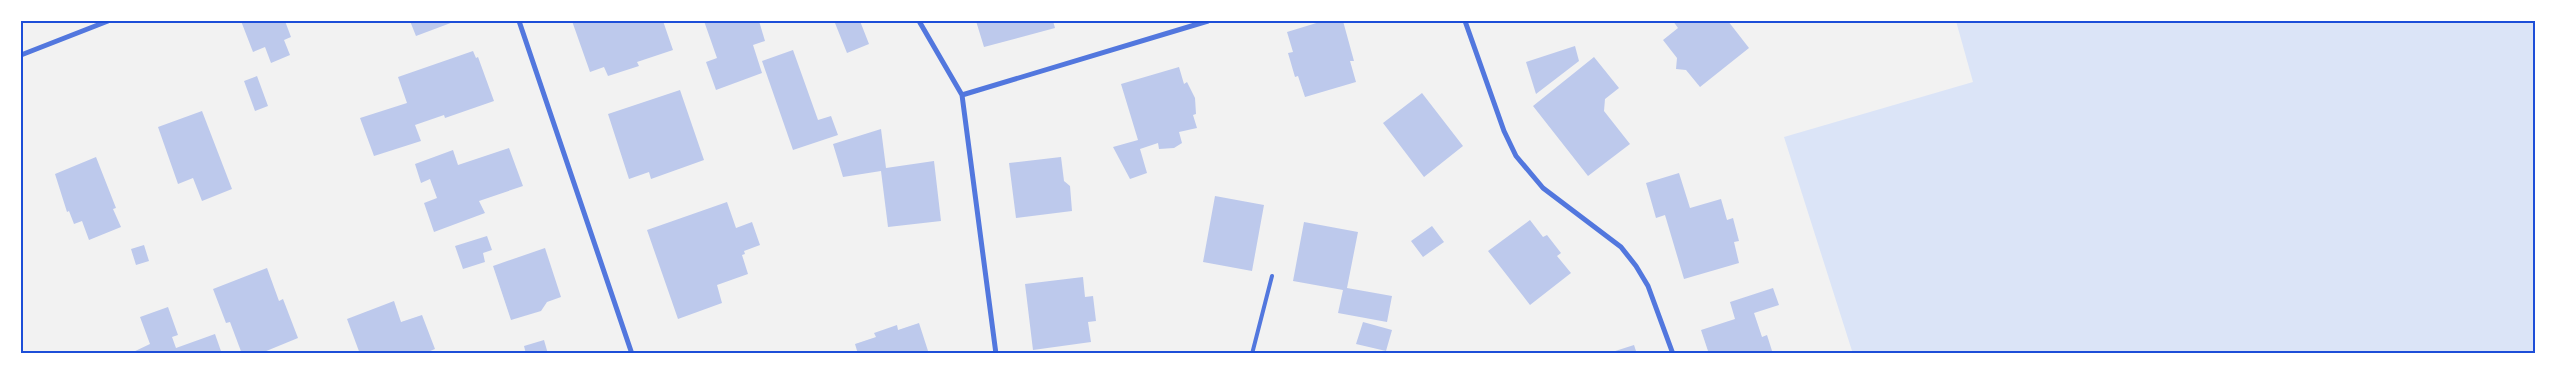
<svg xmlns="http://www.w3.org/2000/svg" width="2557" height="375" font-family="Helvetica,sans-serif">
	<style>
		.green { fill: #dbe4f7 }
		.building { fill: #bdc9ec }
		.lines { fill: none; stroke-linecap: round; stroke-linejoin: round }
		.service { stroke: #5277de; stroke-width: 4 }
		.minor { stroke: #5277de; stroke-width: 5 }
		.neatline { fill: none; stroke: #1d4ed8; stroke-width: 2 }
	</style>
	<rect width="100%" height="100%" fill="#f2f2f2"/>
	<path class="green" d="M1956,21H2536V354H1853L1784,137L1973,82Z"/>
	<path class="building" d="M241,21H285L291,37L284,40L290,55L271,63L265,47L253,52Z
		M410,21H456L416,36Z
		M572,21H663L673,50L637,62L639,66L608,76L604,67L590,72Z
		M704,21H759L765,41L753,45L762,73L716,90L706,62L717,58Z
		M839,21H860L869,44L847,53L835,23Z
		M976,21H1053L1055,28L984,47Z
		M1323,21H1343L1354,61H1350L1356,82L1305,97L1298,76L1295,77L1288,53L1293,52L1287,32Z
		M1673,21H1728L1749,48L1700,87L1686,70L1676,69L1677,58L1663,40L1678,28Z
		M1575,46L1579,61L1536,94L1526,62Z
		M793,50L818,120L831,116L838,135L793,150L762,61Z
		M473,51L476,58L478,57L494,101L445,118L444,115L415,125L421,141L374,156L360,118L407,103L398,77Z
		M1594,57L1619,88L1605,99L1604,111L1630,144L1588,176L1533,106Z
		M1179,67L1184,84L1187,82L1195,98L1196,114L1193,115L1197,128L1179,132L1182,143L1174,148L1159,149L1158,143L1140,149L1147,173L1130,179L1113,147L1138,140L1121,84Z
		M257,76L268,106L255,111L244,81Z
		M680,90L704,160L651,179L649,172L629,179L608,114Z
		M1422,93L1463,146L1424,177L1383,123Z
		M202,111L232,189L202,201L193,178L178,184L158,127Z
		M881,129L886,168L934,161L941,221L888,227L881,171L843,177L833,144Z
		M509,148L523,186L479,201L485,213L434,232L424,203L437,198L430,179L421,183L415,164L453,150L458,165Z
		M96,157L116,208L113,209L121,227L89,240L82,221L74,224L69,211L67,212L55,174Z
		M1061,157L1064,181L1070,186L1072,211L1016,218L1009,163Z
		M1679,173L1690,208L1721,199L1727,220L1733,218L1739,241L1734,242L1739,263L1684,279L1665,215L1656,218L1646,183Z
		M1215,196L1264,205L1252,271L1203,262Z
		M727,202L736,228L752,222L760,245L744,251L745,254L742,255L748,274L717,285L722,303L678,319L647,230Z
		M1530,220L1543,237L1547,235L1561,253L1557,256L1571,273L1530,305L1488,251Z
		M1304,222L1358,232L1347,288L1392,296L1387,322L1338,313L1343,290L1293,281Z
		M1432,226L1444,242L1423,257L1411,241Z
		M487,236L492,250L483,253L485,262L463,269L455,246Z
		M144,245L149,261L136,265L131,249Z
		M545,248L561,297L547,302L541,311L511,320L493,266Z
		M267,268L279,301L283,299L298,338L259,354H242L230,322L226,323L213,289Z
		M1083,277L1085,297L1093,296L1096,321L1088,322L1091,342L1033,350L1025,284Z
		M1773,288L1779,305L1754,313L1762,337L1767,335L1773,354H1709L1701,330L1735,319L1730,302Z
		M394,301L401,322L422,315L435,349L423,354H360L347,319Z
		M168,307L178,335L172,337L176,348L215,334L222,354H129L150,344L140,317Z
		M1363,322L1392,330L1386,351L1356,344Z
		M919,323L929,354H858L855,344L876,337L874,333L897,325L898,330Z
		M544,340L548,354H526L524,346Z
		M1634,345L1637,354H1609V353Z"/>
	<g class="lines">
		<path class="service" d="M1252,354L1272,276"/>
		<path class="minor" d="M519,21L632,354
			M919,21L962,95L996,354
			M1465,21L1504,131L1516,156L1543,188L1621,247L1636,266L1648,286L1673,354
			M21,55L108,21
			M962,95L1208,21"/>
	</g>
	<rect width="2557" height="375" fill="none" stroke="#ffffff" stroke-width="45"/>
	<rect x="22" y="22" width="2512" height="330" class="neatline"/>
</svg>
